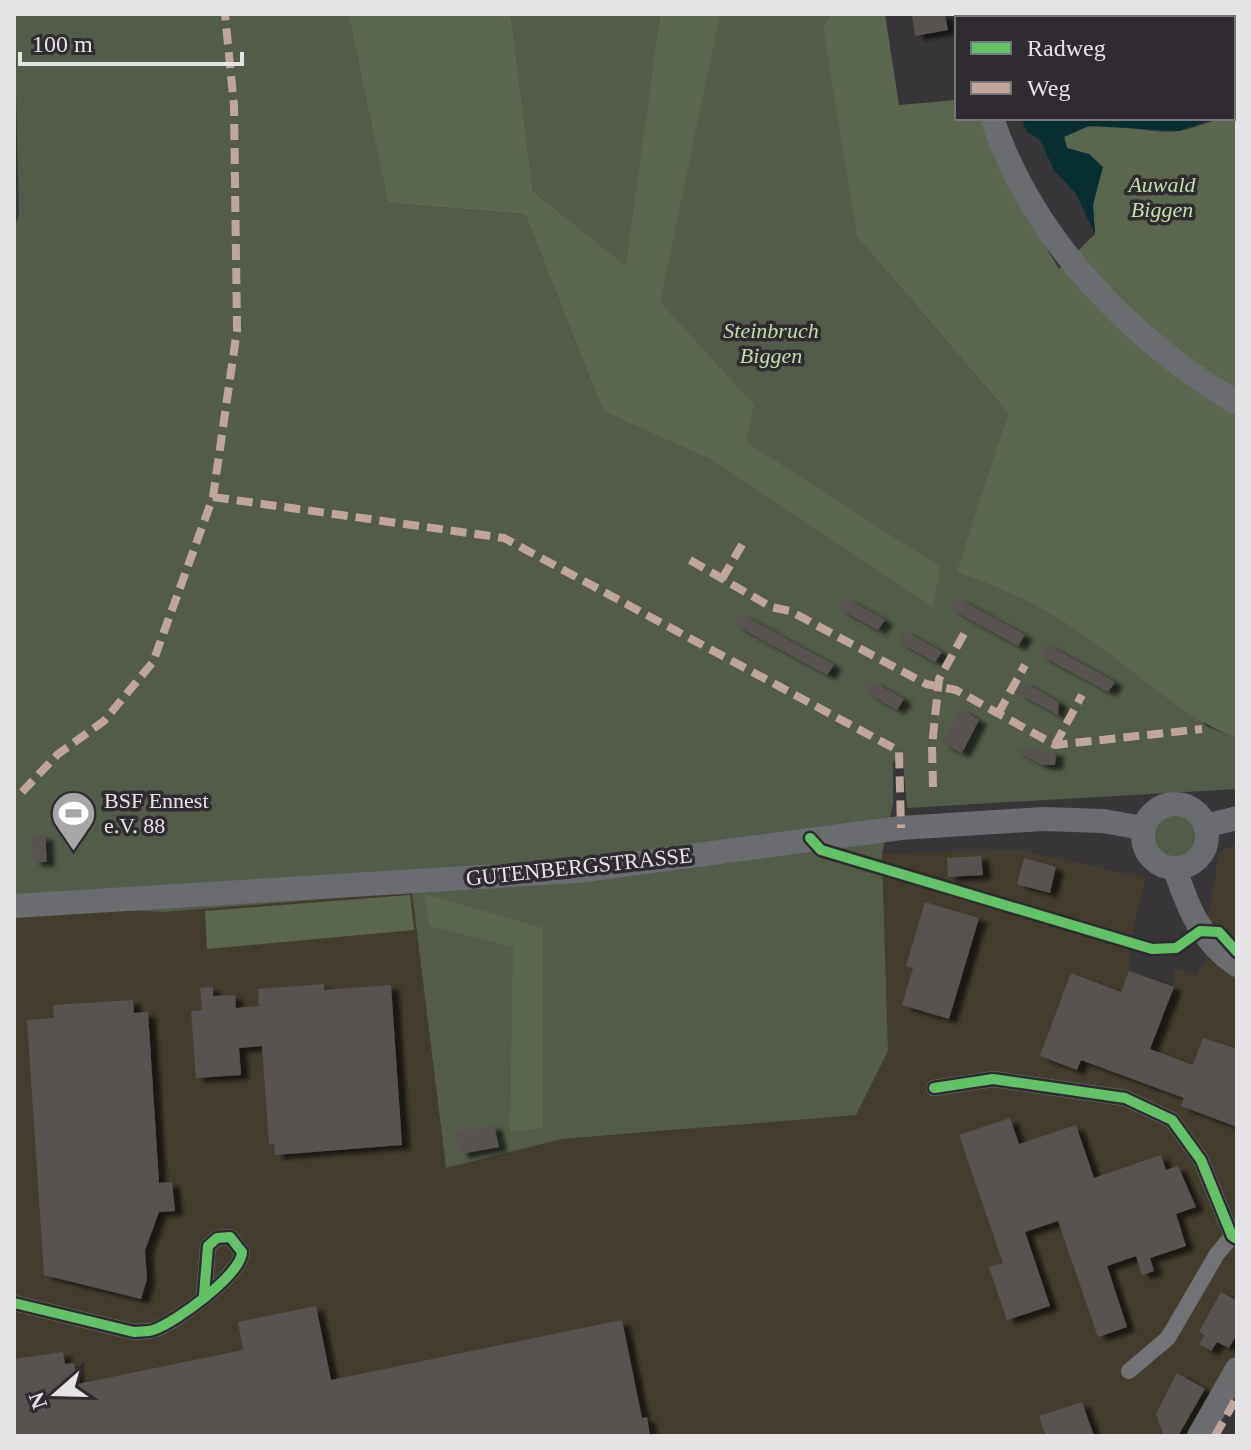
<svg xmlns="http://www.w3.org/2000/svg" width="1251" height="1450" font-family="'Times New Roman',serif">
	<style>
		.industrial { fill: #443d2e }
		.green { fill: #535c49 }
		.forest { fill: #5b664f }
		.water { fill: #072f32 }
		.building { fill: #595351; filter: url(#shadow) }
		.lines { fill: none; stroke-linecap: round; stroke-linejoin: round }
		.minor { stroke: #727277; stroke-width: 16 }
		.secondary { stroke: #6b6c70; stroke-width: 24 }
		.quiet { stroke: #c0a59a; stroke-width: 8; stroke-dasharray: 16 8; stroke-linecap: butt }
		.cycleway-casing { stroke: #2f2b30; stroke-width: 15 }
		.cycleway { stroke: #61c268; stroke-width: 10 }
		.labels { text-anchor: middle; stroke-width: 7; stroke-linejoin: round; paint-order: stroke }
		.park-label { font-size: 22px; font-style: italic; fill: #c4deaa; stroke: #2f2b30 }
		.poi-label { font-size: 22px; fill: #e6e3e6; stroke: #2f2b30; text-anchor: start }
		.street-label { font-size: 22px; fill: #e6e3e6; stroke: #2f2b30 }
	</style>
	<defs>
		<filter id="shadow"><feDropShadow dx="8" dy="4.5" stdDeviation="2" flood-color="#0009"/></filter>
	</defs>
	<rect width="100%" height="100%" fill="#383639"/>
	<path class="industrial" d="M1237,843V1349L1185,1436H14V905L163,912L412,891L447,1168L562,1139L679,1131L888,1051L882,854L1020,850L1146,878L1134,922L1129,970L1173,987L1175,968L1196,975L1206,960L1200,931L1210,907L1219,853Z"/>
	<path class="green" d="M14,14H348L388,203L525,214L603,411L623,420L665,14H872L897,283L1008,413L998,445L1206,726L1237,739V789L907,808L902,750L893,763V804L882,854L888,1051L856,1115L562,1139L446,1168L412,892L163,912L14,905V227L19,216Z
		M511,14H660L627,267L533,191Z
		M1154 835a23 23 0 1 1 46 0a23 23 0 1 1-46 0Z"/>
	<path class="forest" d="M348,14H511L533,191L626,266L660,14H720L660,302L754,405L746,442L940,567L933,607L711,459L603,411L525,214L388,203Z
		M832,14H885L899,105L957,100V118H983L1012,191L1059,269L1095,234L1093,205L1102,167L1067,148L1064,137C1098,112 1141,136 1179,131C1198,128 1213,118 1233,118V112L1237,111V739C1180,715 1135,671 1084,635C1046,608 1002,587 957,572L1008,413L857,236L823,26Z
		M1044,14H1237V38L1233,39V18H1045Z
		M424,894L543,928V1128L510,1132L513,947L430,926Z
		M410,895L414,930L207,949L205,911Z"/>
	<path class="water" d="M1022,118H1216L1179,131L1089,126L1064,137L1067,148L1089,154L1103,167L1093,205L1095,234L1076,194L1054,170L1040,140L1026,131Z"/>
	<path class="building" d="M912,14H945L948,30L915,36Z
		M845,598L885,620L878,630L839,609Z
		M957,598L1025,635L1018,646L951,609Z
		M741,614L834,665L827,675L735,625Z
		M904,631L942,652L935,662L898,642Z
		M1046,644L1115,682L1108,692L1040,655Z
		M872,681L904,699L897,710L866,692Z
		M1023,682L1059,702L1058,715L1017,693Z
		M960,709L979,720L962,753L942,743Z
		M1012,748L1056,752L1055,765H1042Z
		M45,835L47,862H33L32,836Z
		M981,856L983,875L948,877L947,858Z
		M1024,858L1056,867L1050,893L1017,884Z
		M925,902L979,918L949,1019L902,1005L913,968L906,966Z
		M1129,971L1174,987L1150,1049L1193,1065L1203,1038L1237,1049V1127L1181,1106L1184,1098L1081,1060L1077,1070L1040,1056L1071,973L1121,992Z
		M324,984V990L391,985L402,1145L275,1155L274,1144H269L262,1046L239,1048L241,1075L196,1078L191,1011L202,1010L200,988L213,987V996L235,995L236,1008L259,1006L258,989Z
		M133,1000L134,1013L148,1012L159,1183L172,1182L175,1211L159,1212L145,1250L147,1279L141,1299L44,1275L27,1020L54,1018L53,1005Z
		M1010,1118L1019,1144L1076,1125L1094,1178L1161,1155L1166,1170L1178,1166L1196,1207L1176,1214L1186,1246L1150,1258L1154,1271L1142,1275L1136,1256L1107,1266L1127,1327L1098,1337L1058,1221L1025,1232L1050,1306L1007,1320L989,1267L1003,1263L959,1135Z
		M494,1125L499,1147L460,1154L456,1132Z
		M1221,1292L1237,1301V1334L1229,1348L1217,1342L1211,1351L1199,1344L1205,1335L1199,1332Z
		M316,1306L331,1380L622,1320L642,1418L647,1417L650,1436H14V1359L63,1352L65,1364L74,1363L78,1384L243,1350L238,1322Z
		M1177,1373L1205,1389L1178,1436H1164L1156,1414Z
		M1082,1402L1094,1436H1046L1039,1416Z"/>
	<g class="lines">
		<path class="minor" d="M934,1088L993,1079L1125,1098L1172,1120L1201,1160L1232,1236L1237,1239
			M14,1303L134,1332C140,1331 147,1332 153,1330C175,1323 242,1274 242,1252L230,1237L217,1238L208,1246L204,1295
			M1129,1371L1168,1338L1217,1254L1232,1236"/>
		<path class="secondary" d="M966,14V18
			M992,118C1032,239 1130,339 1237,403
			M1143 836a32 32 0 1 1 64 0a32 32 0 1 1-64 0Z
			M1206,826L1237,818
			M1175,869C1188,908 1201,941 1237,965
			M14,906L577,871L901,828L1043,819L1103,821L1143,828
			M1199,1436L1237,1369"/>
		<path class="quiet" d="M213,497L504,538L899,751L901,828
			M690,560L771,607L790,611L926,684L956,690L1055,745L1202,729
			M722,579L743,543
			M998,714L1025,665
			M1055,745L1082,695
			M933,787L932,746L939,679L965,632
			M22,792L58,754L104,721L153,662L213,497L237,330L234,106L225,14
			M1215,1436L1237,1397"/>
		<defs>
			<path id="cycleway" d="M810,838L821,850L1152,949L1176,948L1200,931L1219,932L1237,952
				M934,1088L993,1079L1125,1098L1172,1120L1201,1160L1232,1236L1237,1239
				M14,1303L134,1332C140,1331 147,1332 153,1330C175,1323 242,1274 242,1252L230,1237L217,1238L208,1246L204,1295"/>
		</defs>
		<use href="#cycleway" class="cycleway-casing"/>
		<use href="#cycleway" class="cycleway"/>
	</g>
	<defs>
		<symbol id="stadium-pin" viewBox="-11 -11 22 30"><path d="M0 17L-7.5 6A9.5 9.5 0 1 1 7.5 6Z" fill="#a9a6a9" stroke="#2f2b30"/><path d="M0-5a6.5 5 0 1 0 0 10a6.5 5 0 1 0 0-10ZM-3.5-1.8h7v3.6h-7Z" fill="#fff"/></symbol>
	</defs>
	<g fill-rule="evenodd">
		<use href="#stadium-pin" x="48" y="788" width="51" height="69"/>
	</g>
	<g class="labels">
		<g class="park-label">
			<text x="1162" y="192">Auwald<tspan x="1162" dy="25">Biggen</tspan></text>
			<text x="771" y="338">Steinbruch<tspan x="771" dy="25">Biggen</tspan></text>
		</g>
		<g class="poi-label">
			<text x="104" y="808">BSF Ennest<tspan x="104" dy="25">e.V. 88</tspan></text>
		</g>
		<g class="street-label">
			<text transform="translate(579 866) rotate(-6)" y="8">GUTENBERGSTRASSE</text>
		</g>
	</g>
	<rect width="1251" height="1450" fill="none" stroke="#e6e3e6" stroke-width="32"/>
	<rect x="955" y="16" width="280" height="104" fill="#2f2b30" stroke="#787579" stroke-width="2"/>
	<rect x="971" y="42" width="40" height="12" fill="#61c268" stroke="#787579" stroke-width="2"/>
	<text x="1027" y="56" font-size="24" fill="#e6e3e6">Radweg</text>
	<rect x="971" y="82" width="40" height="12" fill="#c0a59a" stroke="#787579" stroke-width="2"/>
	<text x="1027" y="96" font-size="24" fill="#e6e3e6">Weg</text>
	<g transform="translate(56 1394) rotate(250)" stroke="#2f2b30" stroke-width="6" paint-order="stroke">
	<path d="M0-6L14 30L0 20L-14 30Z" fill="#e6e3e6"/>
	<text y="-12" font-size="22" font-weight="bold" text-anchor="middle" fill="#e6e3e6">N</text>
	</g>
	<path d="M20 52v12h222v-12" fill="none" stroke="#e6e3e6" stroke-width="4"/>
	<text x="32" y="52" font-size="24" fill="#e6e3e6" stroke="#2f2b30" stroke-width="6" paint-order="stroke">100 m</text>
</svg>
